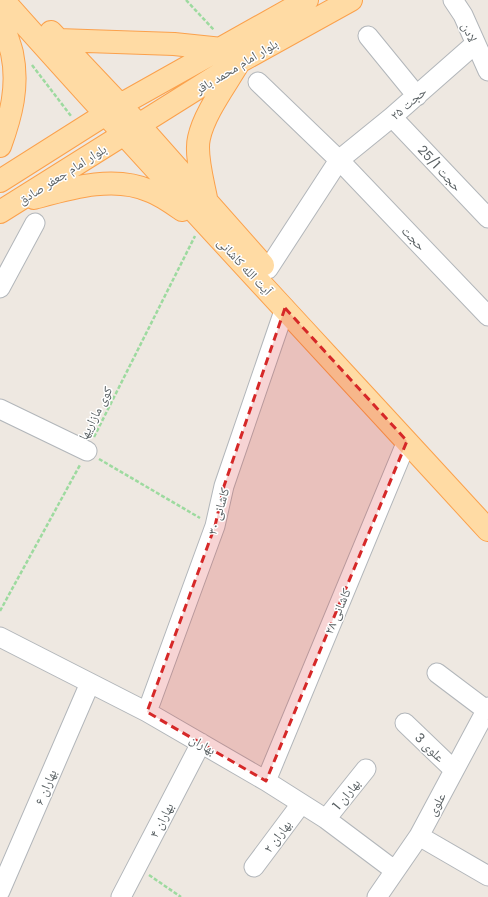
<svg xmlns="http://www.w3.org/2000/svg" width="488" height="897" font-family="Poppins,'Noto Naskh Arabic',sans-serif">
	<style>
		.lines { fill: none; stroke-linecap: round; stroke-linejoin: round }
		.minor-casing { stroke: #b2b6ba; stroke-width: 21 }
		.major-casing { stroke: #fba14c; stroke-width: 24 }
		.path { stroke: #9dda9f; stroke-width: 2.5; stroke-dasharray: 4 2; stroke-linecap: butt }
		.minor { stroke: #fff; stroke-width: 19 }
		.major { stroke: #ffdba4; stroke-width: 22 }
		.marked { fill: #d62828; fill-opacity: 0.2; stroke: #d62828; stroke-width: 3; stroke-dasharray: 8 5; stroke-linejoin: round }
		.labels { text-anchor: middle; stroke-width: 3; stroke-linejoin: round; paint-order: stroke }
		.street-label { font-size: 13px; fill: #596063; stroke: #fff }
	</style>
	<rect width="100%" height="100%" fill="#eee8e1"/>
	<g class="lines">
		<defs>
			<path id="minor" d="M453,0L463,15L488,71
				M368,36L417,96
				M258,82L339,160L488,316
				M392,117L488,218
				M268,269L339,160L392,117L475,44
				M0,288L35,223
				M0,409L87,451
				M0,637L147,712L266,781L326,819L394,870
				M437,673L486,710
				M147,712L215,526L224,486L285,308
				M405,723L454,770
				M266,781L407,441
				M326,819L366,769
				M419,836L488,876
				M254,867L301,804
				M0,891L90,683
				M121,897L201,743
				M377,897L419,836L488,707"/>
			<path id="major" d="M3,0C162,179 326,353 488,530
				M0,18C4,29 9,41 12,53C19,86 11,116 0,146
				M51,32L139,125L263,265
				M58,40L174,44L222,49
				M0,181L120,105L307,0
				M34,198C71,188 114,175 150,191C161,195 172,203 182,210
				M206,198C203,182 195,154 199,138C204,114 225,86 238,64
				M0,212L239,62L351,0"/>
		</defs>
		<use href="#minor" class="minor-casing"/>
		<use href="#major" class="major-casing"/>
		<path class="path" d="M186,0L214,30
			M32,65L71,116
			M94,437L195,236
			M99,459L200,518
			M0,611L80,465
			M149,875L181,897"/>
		<use href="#minor" class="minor"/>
		<use href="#major" class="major"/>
	</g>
	<path class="marked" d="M285,308L407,441L266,781L147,712L215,526L224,486Z"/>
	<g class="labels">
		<g class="street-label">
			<text transform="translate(470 32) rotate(67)" y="5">لادن</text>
			<text transform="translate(236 66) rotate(-31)" y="5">بلوار امام محمد باقر</text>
			<text transform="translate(408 103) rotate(-41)" y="5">حجت ۲۵</text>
			<text transform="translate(440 168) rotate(47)" y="5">حجت 25/1</text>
			<text transform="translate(62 174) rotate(-32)" y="5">بلوار امام جعفر صادق</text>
			<text transform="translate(414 238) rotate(46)" y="5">حجت</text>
			<text transform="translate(245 266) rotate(47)" y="5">آیت الله کاشانی</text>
			<text transform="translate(95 413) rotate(-63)" y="5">کوی مازاریها</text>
			<text transform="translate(218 511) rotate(-74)" y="5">کاشانی ۳۰</text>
			<text transform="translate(337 611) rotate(-67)" y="5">کاشانی ۲۸</text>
			<text transform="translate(203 744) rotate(30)" y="5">بهاران</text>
			<text transform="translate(430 747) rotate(44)" y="5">علوی 3</text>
			<text transform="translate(45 787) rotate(-67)" y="5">بهاران ۶</text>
			<text transform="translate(346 794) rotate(-51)" y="5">بهاران 1</text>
			<text transform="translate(436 804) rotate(-62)" y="5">علوی</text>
			<text transform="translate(161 820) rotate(-63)" y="5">بهاران ۴</text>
			<text transform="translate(277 836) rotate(-53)" y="5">بهاران ۲</text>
		</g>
	</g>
</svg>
